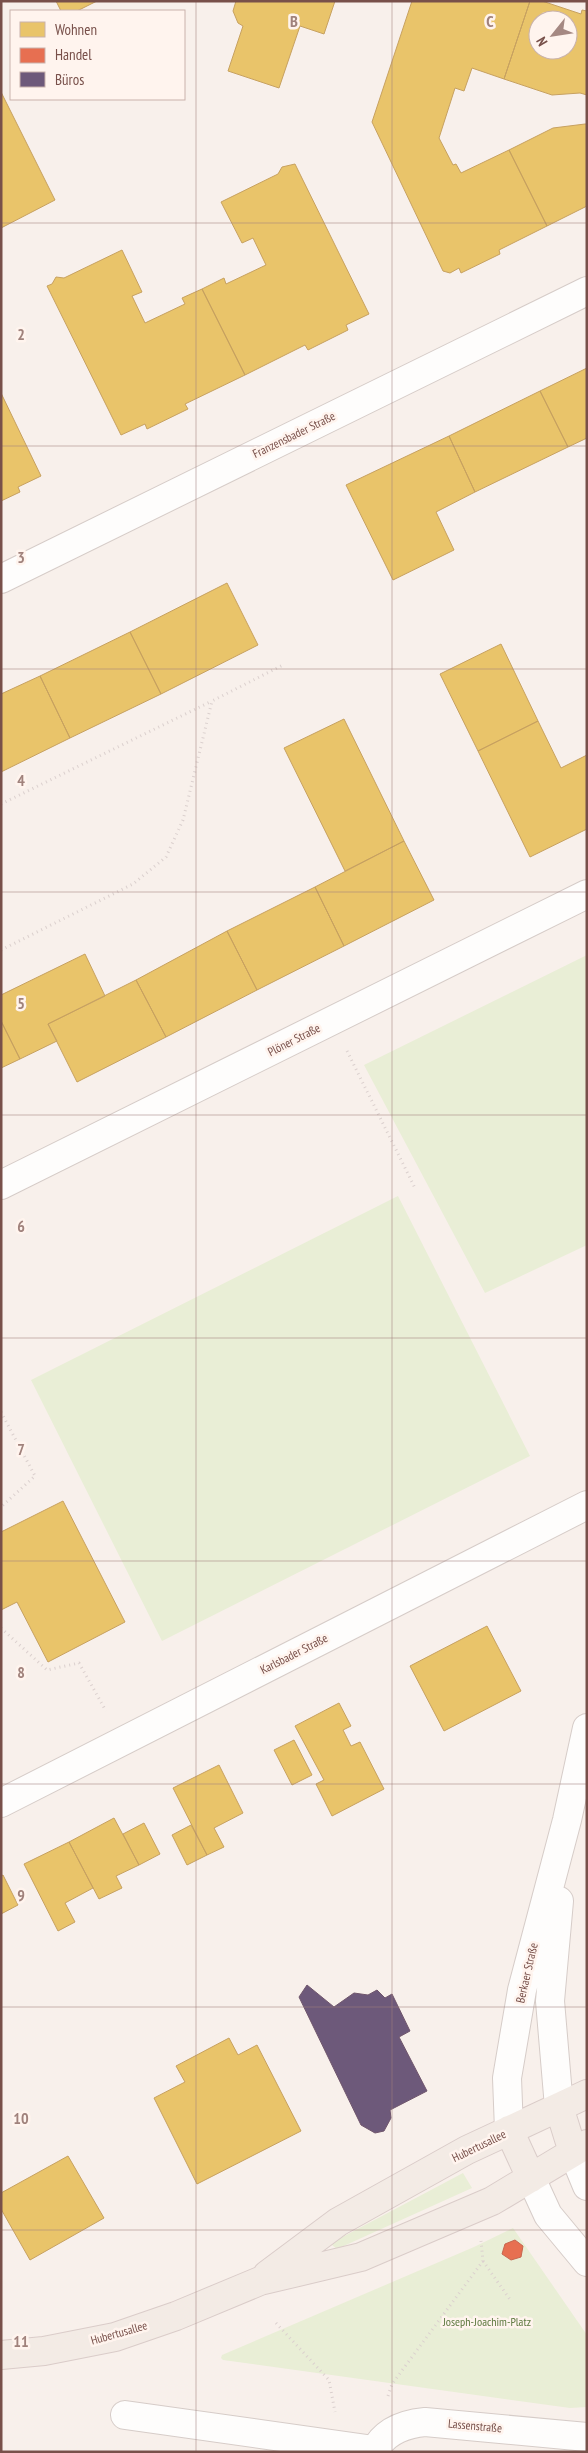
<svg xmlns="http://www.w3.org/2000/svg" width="588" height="2453" font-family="'PT Sans Narrow',sans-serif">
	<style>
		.green { fill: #e9eed6 }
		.homes { fill: #e9c46a; stroke: #c7a160; fill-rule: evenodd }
		.shops { fill: #e76f51; stroke: #c6664f }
		.offices { fill: #6d597a; stroke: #70566c }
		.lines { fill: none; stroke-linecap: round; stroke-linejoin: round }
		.minor-casing { stroke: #d6ccc8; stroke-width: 30 }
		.major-casing { stroke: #daccc9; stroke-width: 30 }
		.path { stroke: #dbd0ce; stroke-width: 3; stroke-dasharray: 1 4; stroke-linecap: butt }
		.minor { stroke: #fefdfc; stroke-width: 28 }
		.major { stroke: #f3ebe5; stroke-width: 28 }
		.grid { fill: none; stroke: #a0827c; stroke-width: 1; stroke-opacity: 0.55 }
		.labels { text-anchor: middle; stroke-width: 5; stroke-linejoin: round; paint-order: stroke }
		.street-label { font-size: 12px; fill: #78504a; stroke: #fff4ee }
		.park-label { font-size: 12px; fill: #5c783e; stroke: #fff4ee }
		.grid-label { font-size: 16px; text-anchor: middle; font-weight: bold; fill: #a0827c; stroke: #fff4ee; stroke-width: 5; stroke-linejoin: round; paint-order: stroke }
	</style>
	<rect width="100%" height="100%" fill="#f8f0eb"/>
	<path class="green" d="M587,955V1245L485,1293L364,1065Z
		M398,1196L530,1456L162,1641L31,1380Z
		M463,2173L472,2188L337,2249L332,2245L333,2242Z
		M513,2228L587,2335V2407L570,2408L223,2360L221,2358L222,2355L474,2247Z"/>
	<path class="homes" d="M56,1H97L77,11H61Z
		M236,1H335L324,34L300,26L279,88L228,71L243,26L238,23L233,11Z
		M412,1H530L504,79L472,68L464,91L455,88L439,138L453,165L456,164L461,173L509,150L547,226L499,250L500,254L461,273L459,268L450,273L443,271L372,122Z
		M530,1H542L581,14L582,10L587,11V95L580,93L552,95L504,79ZM538,20H568V50H538Z
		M1,92L55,200L1,228Z
		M585,124H587V206L547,226L509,150L553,128Z
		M295,164L369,314L346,325L348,330L308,350L305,345L245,375L202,289L224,278L226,284L266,265L253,238L242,243L221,202L278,174L282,167Z
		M122,250L142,292L132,296L145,323L185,304L182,298L202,289L245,375L185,404L188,409L147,429L145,424L121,435L47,286L52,284L56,277L64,278Z
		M587,368V438L568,447L540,391Z
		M540,391L568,447L475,492L449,436Z
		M1,393L41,476L18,487L20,492L1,501Z
		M449,436L475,492L436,512L454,550L393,580L346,485Z
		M227,583L258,645L161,694L130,632Z
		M130,632L161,694L70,738L40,676Z
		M501,644L538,721L478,751L440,674Z
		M40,676L70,738L1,772V694Z
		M344,719L404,841L345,871L284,748Z
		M538,721L561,768L587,755V829L530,857L478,751Z
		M404,841L434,900L344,946L315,887Z
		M315,887L344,946L257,990L227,931Z
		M227,931L257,990L166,1037L136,980Z
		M85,954L105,996L48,1024L57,1041L20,1059L1,1021V995Z
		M136,980L166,1037L77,1082L48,1024Z
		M1,1021L20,1059L1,1068Z
		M63,1501L125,1622L48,1662L17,1602L1,1610V1532Z
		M487,1626L521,1691L444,1731L410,1666Z
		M339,1703L351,1726L343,1730L351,1746L360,1742L384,1789L332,1816L316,1784L324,1780L295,1726Z
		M294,1740L312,1775L292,1785L274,1750Z
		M219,1765L243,1813L214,1828L224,1847L207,1855L173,1788Z
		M114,1818L139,1865L116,1876L122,1888L99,1899L69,1842Z
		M144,1823L160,1854L139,1865L123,1834Z
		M191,1825L207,1855L187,1865L172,1835Z
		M69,1842L93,1888L65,1903L75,1922L58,1931L24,1864Z
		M3,1875L18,1905L1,1914V1876Z
		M229,2038L238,2055L257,2045L301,2131L197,2184L154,2098L185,2082L176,2066Z
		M68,2156L104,2218L30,2260L1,2209V2193Z"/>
	<path class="shops" d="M515,2240L523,2246L521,2257L511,2260L502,2254L505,2244Z"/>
	<path class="offices" d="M307,1985L334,2007L354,1993L368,1995L377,1990L385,1998L392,1994L410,2031L399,2037L427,2091L390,2110L391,2118L384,2131L375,2133L361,2125L299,1997Z"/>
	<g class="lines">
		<defs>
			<path id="minor" d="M1,579L587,291
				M1,1185L587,894
				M1,1803L587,1505
				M559,2107L550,2001L559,1901
				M509,2130L507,2078L522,1990L567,1820L587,1728
				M573,2152L587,2186
				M531,2178L548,2215L587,2262
				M125,2415L374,2450
				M374,2452C384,2431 404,2424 425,2422L587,2437"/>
			<path id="major" d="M559,2107L573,2152
				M509,2130L531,2178
				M267,2275L338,2222L467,2150L587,2094
				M1,2355L44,2351L115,2337L176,2316L260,2281L361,2257L492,2201L587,2144"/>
		</defs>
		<use href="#minor" class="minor-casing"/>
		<use href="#major" class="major-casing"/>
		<path class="path" d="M1,804L212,701
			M1,950L133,884L166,857L183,820L212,701L283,665
			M347,1051L415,1188
			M1,1412L35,1476L1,1507
			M1,1628L47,1670L79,1663L106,1711
			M483,2261L511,2301
			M276,2323L329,2380L335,2412
			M388,2396L392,2384L483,2261L481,2241"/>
		<use href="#minor" class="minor"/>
		<use href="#major" class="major"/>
	</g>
	<path class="grid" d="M196,1V2452M392,1V2452M1,223H587M1,446H587M1,669H587M1,892H587M1,1115H587M1,1338H587M1,1561H587M1,1784H587M1,2007H587M1,2230H587"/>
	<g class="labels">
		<g class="street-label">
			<text transform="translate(294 435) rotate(-26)" y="4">Franzensbader Straße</text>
			<text transform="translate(294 1040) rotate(-27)" y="4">Plöner Straße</text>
			<text transform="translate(294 1654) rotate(-27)" y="4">Karlsbader Straße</text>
			<text transform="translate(527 1973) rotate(-77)" y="4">Berkaer Straße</text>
			<text transform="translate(479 2146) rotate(-26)" y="4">Hubertusallee</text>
			<text transform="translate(119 2333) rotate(-16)" y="4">Hubertusallee</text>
			<text transform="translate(475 2426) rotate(5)" y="4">Lassenstraße</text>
		</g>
		<g class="park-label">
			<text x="487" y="2326">Joseph-Joachim-Platz</text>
		</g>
	</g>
	<g class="grid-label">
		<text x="294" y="27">B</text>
		<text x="490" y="27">C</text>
		<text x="21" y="340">2</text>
		<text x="21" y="563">3</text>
		<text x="21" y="786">4</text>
		<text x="21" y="1009">5</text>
		<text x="21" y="1232">6</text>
		<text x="21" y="1455">7</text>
		<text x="21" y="1678">8</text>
		<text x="21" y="1901">9</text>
		<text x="21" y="2124">10</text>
		<text x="21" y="2347">11</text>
	</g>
	<rect width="588" height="2453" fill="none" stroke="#78504a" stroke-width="5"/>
	<rect x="10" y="10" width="175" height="90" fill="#fff4ee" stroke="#c9b2ac"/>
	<rect x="20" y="22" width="25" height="15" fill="#e9c46a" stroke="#c9b2ac"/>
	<text x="55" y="35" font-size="15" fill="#78504a">Wohnen</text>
	<rect x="20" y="48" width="25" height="15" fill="#e76f51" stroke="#c9b2ac"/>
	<text x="55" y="60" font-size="15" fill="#78504a">Handel</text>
	<rect x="20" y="72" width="25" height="15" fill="#6d597a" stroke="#c9b2ac"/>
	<text x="55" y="85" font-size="15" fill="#78504a">Büros</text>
	<g transform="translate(553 35) rotate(240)"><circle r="24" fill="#fff4ee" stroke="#c9b2ac"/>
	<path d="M0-4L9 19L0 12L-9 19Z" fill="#a58882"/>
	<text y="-8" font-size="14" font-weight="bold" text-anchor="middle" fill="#78504a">N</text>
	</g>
</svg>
